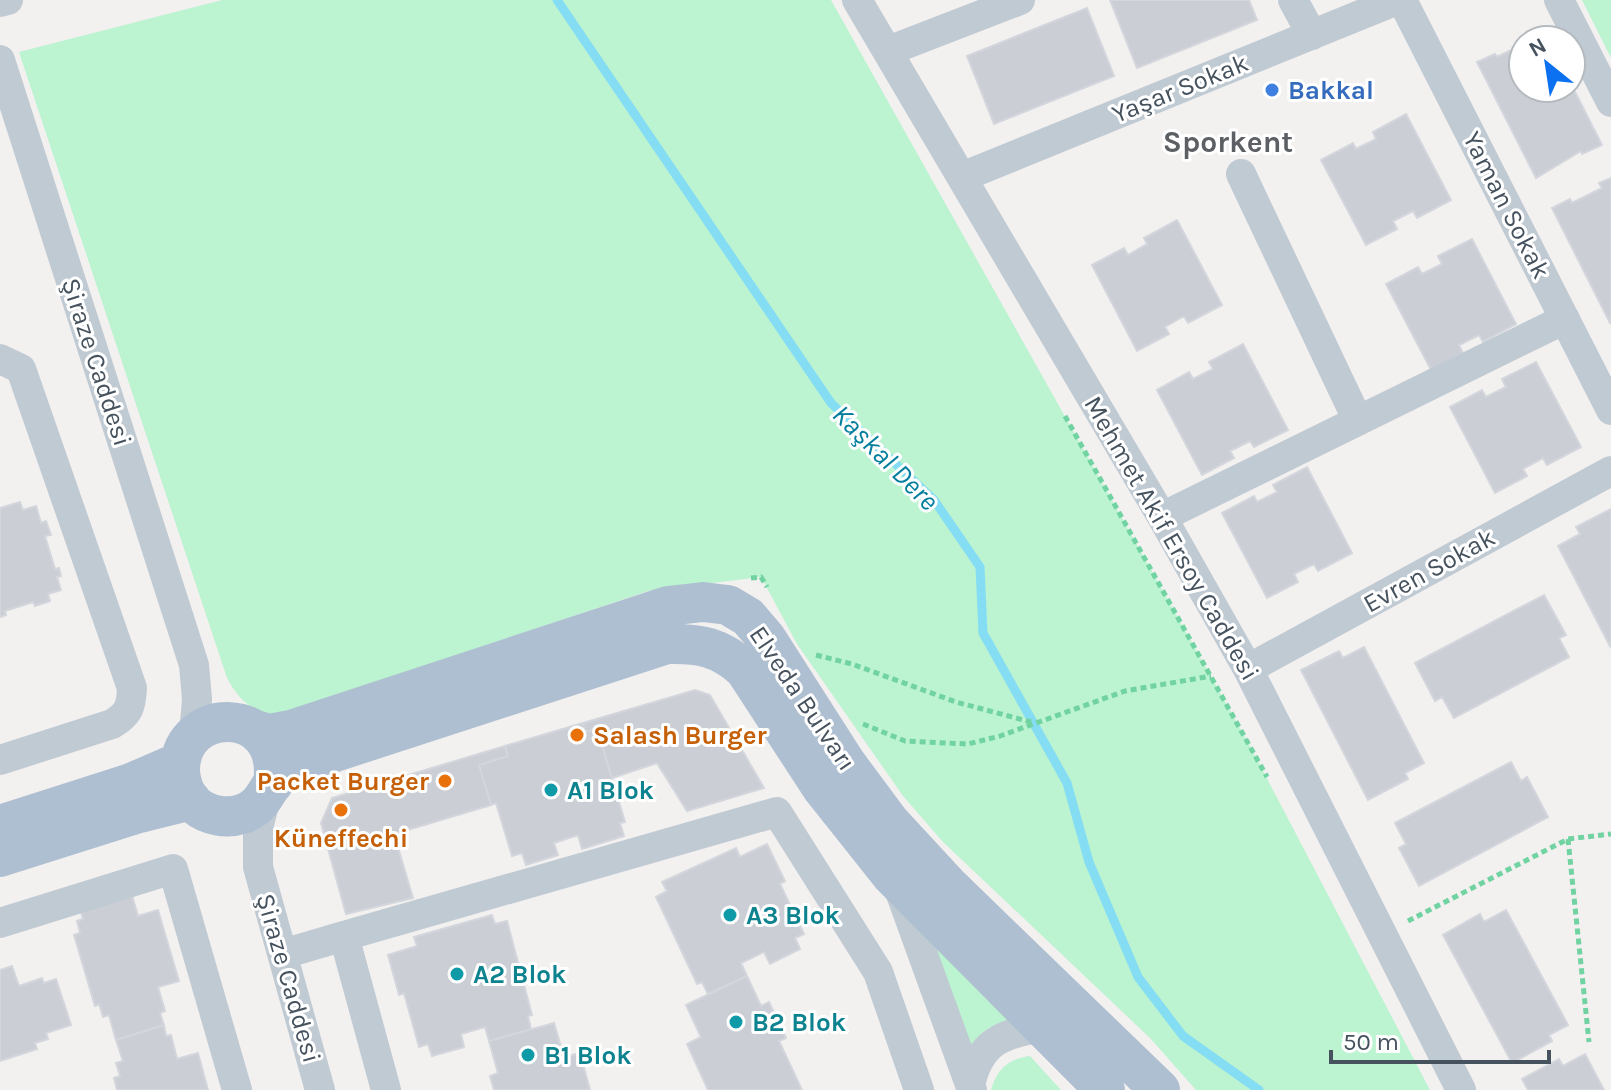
<svg xmlns="http://www.w3.org/2000/svg" width="1611" height="1090" font-family="Karla,sans-serif">
	<style>
		.green { fill: #bcf3d1 }
		.lines { fill: none; stroke-linecap: round; stroke-linejoin: round }
		.stream { stroke: #85ddf3; stroke-width: 9 }
		.building { fill: #cbcfd5; stroke: #d3d6dc; stroke-width: 2 }
		.path { stroke: #71d3a2; stroke-width: 5; stroke-dasharray: 6 4; stroke-linecap: butt }
		.minor { stroke: #c0cad3; stroke-width: 30 }
		.major { stroke: #aebfd1; stroke-width: 40 }
		.shop-dot { fill: #3f7fe0; stroke: #fff; stroke-width: 3 }
		.food-dot { fill: #e8710a; stroke: #fff; stroke-width: 3 }
		.culture-dot { fill: #0f9aa8; stroke: #fff; stroke-width: 3 }
		.labels { text-anchor: middle; stroke-width: 6; stroke-linejoin: round; paint-order: stroke }
		.street-label { font-size: 26px; fill: #46535f; stroke: #fff }
		.shop-label { font-size: 26px; font-weight: bold; fill: #366cbe; stroke: #fff; text-anchor: start }
		.food-label { font-size: 26px; font-weight: bold; fill: #c56008; stroke: #fff; text-anchor: start }
		.culture-label { font-size: 26px; font-weight: bold; fill: #0d838f; stroke: #fff; text-anchor: start }
		.water-label { font-size: 28px; font-style: italic; fill: #037f9e; stroke: #fff }
		.quarter-label { font-size: 30px; font-weight: bold; fill: #5c6065; stroke: #fff }
	</style>
	<rect width="100%" height="100%" fill="#f3f0f0"/>
	<path class="green" d="M222,0H831L1249,744L1430,1090H1196L1150,1038L943,842L903,796L797,644L761,577L648,591L276,716C251,711 239,700 227,678L19,52Z
		M1582,0H1611V58Z
		M931,938L1012,1022C987,1024 978,1034 967,1056Z
		M1030,1056L1061,1090H991C997,1069 1008,1059 1030,1056Z"/>
	<g class="lines">
		<path class="stream" d="M557,0L831,403L934,500L980,567L983,633L1067,783L1089,862L1138,977L1183,1036L1259,1090"/>
	</g>
	<path class="building" d="M1110,0H1249L1257,20L1137,68Z
		M1087,8L1114,76L994,124L967,56Z
		M1543,29L1549,40H1526L1525,38Z
		M1523,44V88H1571V84L1602,145L1582,154L1581,151L1536,178L1477,62L1495,54L1497,57Z
		M1406,114L1451,200L1417,218L1413,211L1393,221L1397,229L1366,245L1321,160L1353,143L1356,149L1376,139L1373,132Z
		M1611,178V323H1610L1552,208L1570,199L1572,203L1602,188L1599,183Z
		M1177,220L1222,305L1188,323L1184,316L1165,327L1169,334L1137,351L1092,265L1124,248L1128,255L1147,244L1144,238Z
		M1472,239L1516,324L1483,342L1479,335L1459,345L1463,353L1431,370L1386,284L1418,267L1422,274L1442,264L1438,256Z
		M1243,344L1288,430L1254,447L1250,441L1230,451L1234,458L1202,475L1157,390L1189,372L1193,379L1213,369L1209,362Z
		M1536,362L1581,447L1547,465L1543,458L1523,469L1527,476L1495,493L1450,407L1482,390L1486,397L1506,387L1502,379Z
		M1307,467L1352,553L1318,571L1314,564L1294,574L1298,582L1267,598L1222,513L1254,496L1257,502L1277,492L1273,485Z
		M20,502L23,510L36,506L41,523L46,521L51,535L45,536L55,569L59,568L61,576L57,577L61,590L48,594L50,601L35,606L33,602L5,611L6,615L0,617V508Z
		M1611,509V648L1558,546L1580,534L1576,527Z
		M1544,595L1566,635L1559,638L1569,657L1454,718L1442,697L1435,701L1415,663Z
		M1364,647L1424,763L1405,773L1408,779L1368,800L1301,670L1339,651L1343,658Z
		M695,690L710,695L764,788L687,811L657,763L612,778L597,729L585,732L583,723Z
		M583,723L585,732L597,729L625,822L620,823L624,836L582,849L578,835L554,843L558,855L526,865L522,853L512,856L496,803L491,805L479,765L508,756L505,746Z
		M505,746L508,756L479,765L491,805L394,834L413,898L346,914L321,823L332,798Z
		M1511,762L1521,781L1527,777L1548,817L1419,886L1399,848L1406,844L1395,823Z
		M767,844L785,881L780,884L804,934L795,938L800,949L770,964L764,952L741,963L747,976L708,994L702,982L697,984L656,897L667,891L662,882L736,848L740,857Z
		M131,892L138,916L158,910L179,981L158,987L165,1011L160,1013L164,1025L116,1040L109,1015L103,1017L99,1004L95,1006L74,935L80,933L77,921L83,919L76,896Z
		M1506,910L1568,1025L1549,1035L1552,1041L1512,1063L1443,935L1480,914L1484,922Z
		M492,915L495,924L507,921L532,1015L528,1016L531,1029L489,1041L485,1027L461,1034L464,1047L432,1056L428,1044L419,1047L404,993L399,995L388,955L417,946L414,937Z
		M12,966L19,986L42,978L44,983L56,979L71,1025L46,1033L48,1039L35,1043L37,1049L0,1061V970Z
		M747,976L761,1006L769,1002L786,1038L779,1041L802,1090H708L687,1044L701,1037L686,1005Z
		M554,1023L564,1057L580,1053L590,1090H494L490,1076L498,1073L489,1041Z
		M164,1025L166,1036L171,1035L177,1059L198,1053L208,1090H117L114,1078L120,1076L116,1063L123,1061L116,1040Z
		M1585,1054L1604,1090H1528L1522,1079L1559,1059L1563,1066Z"/>
	<g class="lines">
		<path class="path" d="M1065,416L1267,777
			M751,578L761,577L767,587
			M816,655L852,664L956,702L1031,722
			M863,724L905,741L968,744L1000,736L1125,691L1211,676
			M1568,839L1589,1042
			M1408,921L1568,839L1611,834"/>
		<path class="minor" d="M857,0L1162,517L1248,669L1461,1090
			M1293,0L1312,35
			M1402,0L1611,410
			M1559,0L1611,102
			M0,2L8,0
			M888,51L1020,0
			M0,60L194,665L197,699L194,735
			M1241,174L1358,421
			M962,177L1397,0
			M0,359L21,369L132,688C131,707 129,714 112,724L0,760
			M1162,517L1565,319
			M1248,669L1611,471
			M266,797L258,828V867L320,1090
			M899,889L972,1090
			M0,923L173,869L237,1090
			M283,954L344,936
			M970,1085C980,1041 1002,1034 1043,1027
			M386,1090L344,936L777,812L878,972L919,1090"/>
		<path class="major" d="M253,729L269,734L291,730L668,606L703,602L728,605L748,617L766,638L846,763L889,821L950,887L1160,1090
			M273,784C285,703 178,704 180,772C181,784 186,797 195,805C208,816 227,819 242,814C267,806 266,784 284,771C289,768 296,766 301,763L667,644C699,643 721,647 745,670L822,788L892,876L1105,1090
			M0,825L131,783L180,762
			M0,857L139,813L191,800"/>
	</g>
	<circle class="shop-dot" cx="1272" cy="90" r="8"/>
	<g class="food-dot">
		<circle cx="577" cy="735" r="8"/>
		<circle cx="445" cy="781" r="8"/>
		<circle cx="341" cy="810" r="8"/>
	</g>
	<g class="culture-dot">
		<circle cx="551" cy="790" r="8"/>
		<circle cx="730" cy="915" r="8"/>
		<circle cx="457" cy="974" r="8"/>
		<circle cx="736" cy="1022" r="8"/>
		<circle cx="528" cy="1055" r="8"/>
	</g>
	<g class="labels">
		<g class="street-label">
			<text transform="translate(1180 88) rotate(-22)" y="9">Yaşar Sokak</text>
			<text transform="translate(1507 205) rotate(63)" y="9">Yaman Sokak</text>
			<text transform="translate(97 362) rotate(72)" y="9">Şiraze Caddesi</text>
			<text transform="translate(1172 538) rotate(60)" y="9">Mehmet Akif Ersoy Caddesi</text>
			<text transform="translate(1429 570) rotate(-29)" y="9">Evren Sokak</text>
			<text transform="translate(803 698) rotate(56)" y="9">Elveda Bulvarı</text>
			<text transform="translate(289 978) rotate(74)" y="9">Şiraze Caddesi</text>
		</g>
		<g class="shop-label">
			<text x="1288" y="99">Bakkal</text>
		</g>
		<g class="food-label">
			<text x="593" y="744">Salash Burger</text>
			<text x="429" y="790" text-anchor="end">Packet Burger</text>
			<text x="341" y="847" text-anchor="middle">Küneffechi</text>
		</g>
		<g class="culture-label">
			<text x="567" y="799">A1 Blok</text>
			<text x="746" y="924">A3 Blok</text>
			<text x="473" y="983">A2 Blok</text>
			<text x="752" y="1031">B2 Blok</text>
			<text x="544" y="1064">B1 Blok</text>
		</g>
		<g class="water-label">
			<text transform="translate(886 457) rotate(45)" y="10">Kaşkal Dere</text>
		</g>
		<g class="quarter-label">
			<text x="1228" y="152">Sporkent</text>
		</g>
	</g>
	<g transform="translate(1547 64) rotate(330)"><circle r="38" fill="#ffffff" stroke="#b5babf" stroke-width="2"/>
	<path d="M0-6L14 30L0 20L-14 30Z" fill="#0b71f1"/>
	<text y="-12" font-size="22" font-weight="bold" text-anchor="middle" fill="#46535f">N</text>
	</g>
	<path d="M1331 1050v12h218v-12" fill="none" stroke="#46535f" stroke-width="4"/>
	<text x="1343" y="1050" font-size="24" fill="#46535f" stroke="#ffffff" stroke-width="6" paint-order="stroke">50 m</text>
</svg>
